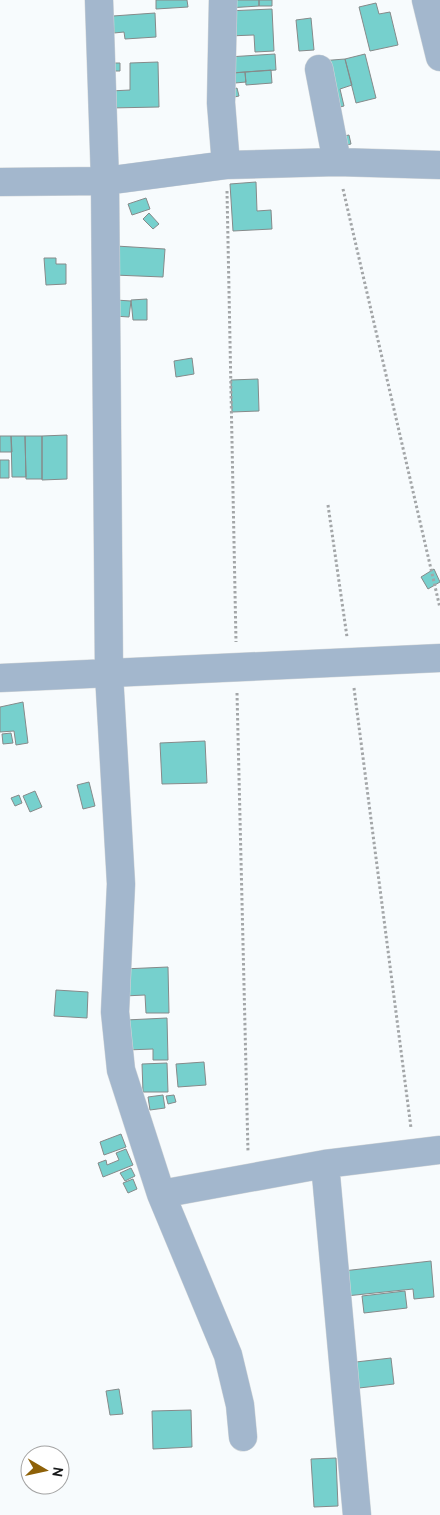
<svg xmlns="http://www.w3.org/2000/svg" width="440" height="1515" font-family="Overpass,sans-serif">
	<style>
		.building { fill: #76d0cd; stroke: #868a8a }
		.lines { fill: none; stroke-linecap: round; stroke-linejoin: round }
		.minor-casing { stroke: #d3d7d9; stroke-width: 29 }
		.path { stroke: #a3a6a8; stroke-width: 3; stroke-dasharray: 2.5 2.5; stroke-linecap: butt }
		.minor { stroke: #a3b7cd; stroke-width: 28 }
	</style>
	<rect width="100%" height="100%" fill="#f7fbfd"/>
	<path class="building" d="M156,0H187L188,7L156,9Z
		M228,0H259V6L228,8Z
		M259,0H272V6H259Z
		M376,3L379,14L390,12L398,45L370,51L359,7Z
		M272,9L274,51L255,52L254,35L228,36L227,11Z
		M155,13L156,37L125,39L124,32L114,33L113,16Z
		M311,18L314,50L299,51L296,20Z
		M275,54L276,70L230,73L228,57Z
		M365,54L376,98L356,103L345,59Z
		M345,59L352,85L340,89L344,106L332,109L320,61Z
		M158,62L159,107L110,108V91L130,90V63Z
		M114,63H120V71H114Z
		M271,70L272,83L246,85L245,72Z
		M245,72L246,82L235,83L234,73Z
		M237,88L239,96L230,98L228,91Z
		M349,135L351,144L342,146L339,137Z
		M256,182L257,211L271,210L272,229L233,231L230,184Z
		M146,198L150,209L132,215L128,204Z
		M149,213L159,224L153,229L143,219Z
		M116,246L165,249L163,277L114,275Z
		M44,258H56V264H66V284L46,285Z
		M147,299V320H133L131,300Z
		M116,300L131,301L129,317L114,316Z
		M192,358L194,374L176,377L174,361Z
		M258,379L259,411L232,412L231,380Z
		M67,435V479L42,480V436Z
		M0,436H11L12,452H0Z
		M11,436H25L26,477H12Z
		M25,436H42V479H26Z
		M0,460H9V478H0Z
		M434,569L440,582L428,589L421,577Z
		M23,702L28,743L16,745L14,731L0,732V707Z
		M11,733L13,743L3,744L2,734Z
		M205,741L207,783L162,784L160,743Z
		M89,782L95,806L83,809L77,785Z
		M35,791L42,807L30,812L23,796Z
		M19,795L22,803L15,806L11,798Z
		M168,967L169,1013H146L145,995L124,996L123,969Z
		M56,990L88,992L87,1018L54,1016Z
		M167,1018L168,1060H153V1049L126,1050V1020Z
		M204,1062L206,1085L178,1087L176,1064Z
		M167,1063L168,1092H143L142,1064Z
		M163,1095L165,1108L150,1110L148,1097Z
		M174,1095L176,1102L168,1104L166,1096Z
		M121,1134L126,1147L104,1155L100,1142Z
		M126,1149L133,1165L103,1177L98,1163L106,1160L107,1165L119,1160L116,1153Z
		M131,1168L135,1176L125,1181L120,1173Z
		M133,1179L137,1189L128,1193L123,1183Z
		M431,1261L434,1297L414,1299L413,1289L346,1296L343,1271Z
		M405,1291L407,1308L364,1313L362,1296Z
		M391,1358L394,1384L359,1388L356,1362Z
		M119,1389L123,1414L110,1415L106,1391Z
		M191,1410L192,1447L153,1449L152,1411Z
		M336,1458L338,1506L314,1507L311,1459Z"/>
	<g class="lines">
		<defs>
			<path id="minor" d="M99,0L105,181L109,674L121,884L115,1012L121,1070L161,1194L228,1355L240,1405L243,1437
				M223,0L221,103L226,165
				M426,0L440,57
				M319,69L337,162
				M0,182L105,181L226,165L337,162L440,165
				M0,678L440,658
				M325,1164L357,1515
				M161,1194L325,1164L440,1150"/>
		</defs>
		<use href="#minor" class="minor-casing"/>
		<path class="path" d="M343,189L440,608
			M227,191L236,642
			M328,505L347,637
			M354,688L411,1128
			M237,693L248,1152"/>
		<use href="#minor" class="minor"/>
	</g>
	<g transform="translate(45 1470) rotate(99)"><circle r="24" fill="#ffffff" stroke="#a3a3a3"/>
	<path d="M0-4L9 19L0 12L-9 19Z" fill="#8e6108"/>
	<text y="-8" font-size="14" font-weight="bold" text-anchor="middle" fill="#18191a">N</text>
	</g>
</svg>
